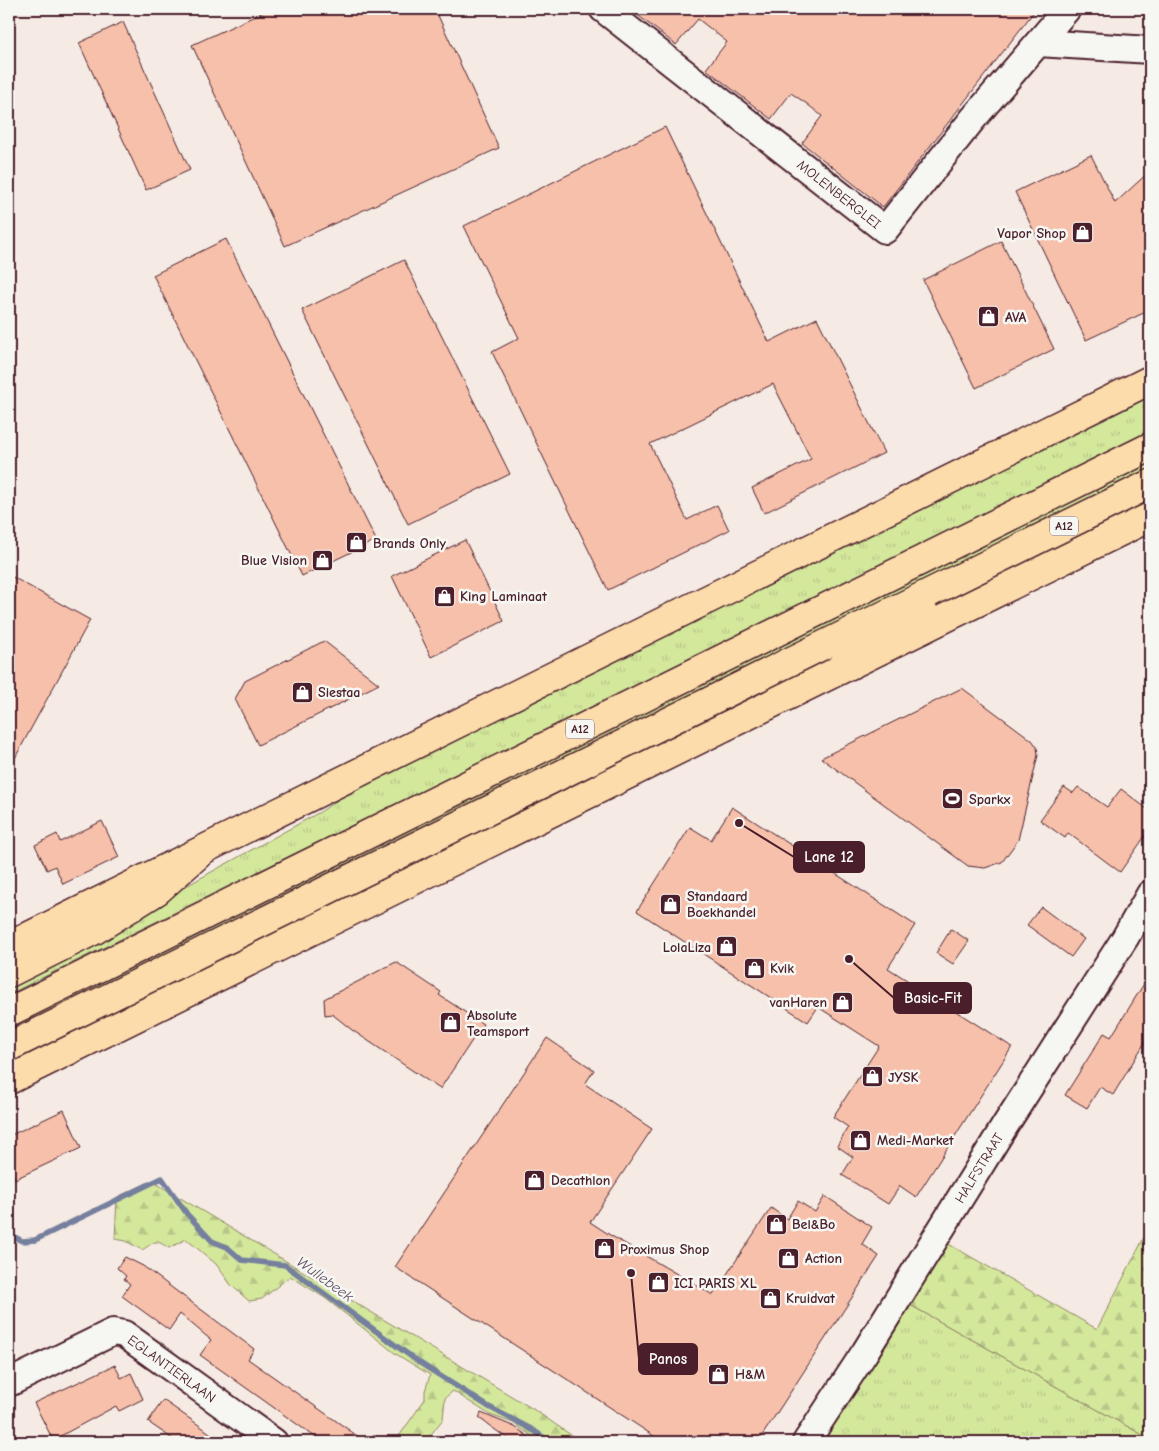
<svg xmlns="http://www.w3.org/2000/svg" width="1159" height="1451" font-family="'Comic Neue',sans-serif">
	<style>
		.grass { fill: url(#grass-tufts); stroke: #8f8464 }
		.forest { fill: url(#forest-firs); stroke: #8f8464 }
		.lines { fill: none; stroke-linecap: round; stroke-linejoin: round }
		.stream { stroke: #757f9e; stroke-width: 5.5 }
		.building { fill: #f7c0ab; stroke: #4a1f2b }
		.minor-casing { stroke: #4a1f2b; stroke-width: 30 }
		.major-casing { stroke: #4a1f2b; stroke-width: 31 }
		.highway-casing { stroke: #4a1f2b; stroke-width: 31 }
		.minor { stroke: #f6f6f2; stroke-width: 26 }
		.major { stroke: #fddcac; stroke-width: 28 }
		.highway { stroke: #fddcac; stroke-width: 28 }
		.labels { text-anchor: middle; stroke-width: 5; stroke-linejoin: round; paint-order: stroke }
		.shield { fill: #f6f6f2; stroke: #7e6067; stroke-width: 1 }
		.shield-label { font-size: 12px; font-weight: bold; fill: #4a1f2b }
		.street-label { font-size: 14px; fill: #4a1f2b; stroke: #f6f6f2 }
		.poi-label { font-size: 14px; font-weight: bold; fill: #4a1f2b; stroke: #f6f6f2; text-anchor: start }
		.water-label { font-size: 15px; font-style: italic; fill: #5f4f65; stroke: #f6f6f2 }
		.leader { fill: none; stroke: #4a1f2b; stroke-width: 2 }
		.callout-dot { fill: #4a1f2b; stroke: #f6f6f2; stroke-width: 2 }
		.callout { fill: #4a1f2b; stroke: #4a1f2b; stroke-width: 2 }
		.callout-label { font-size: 15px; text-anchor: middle; font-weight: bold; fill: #fff }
	</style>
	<defs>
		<pattern id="grass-tufts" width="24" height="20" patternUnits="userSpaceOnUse" patternTransform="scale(1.25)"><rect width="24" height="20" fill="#d4e89c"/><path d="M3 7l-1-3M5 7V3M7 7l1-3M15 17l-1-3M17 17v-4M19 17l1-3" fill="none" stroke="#b8c787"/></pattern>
		<pattern id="forest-firs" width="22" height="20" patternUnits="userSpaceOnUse" patternTransform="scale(1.25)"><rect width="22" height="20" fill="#d4e89c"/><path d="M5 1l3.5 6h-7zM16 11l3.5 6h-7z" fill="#b8c787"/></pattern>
	</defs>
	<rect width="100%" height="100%" fill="#f6ebe4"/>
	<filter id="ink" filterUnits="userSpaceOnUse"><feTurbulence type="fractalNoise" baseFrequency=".02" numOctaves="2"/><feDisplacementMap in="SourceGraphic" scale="10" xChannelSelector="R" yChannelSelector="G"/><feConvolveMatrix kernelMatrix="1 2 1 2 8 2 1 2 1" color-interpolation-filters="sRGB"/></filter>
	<g filter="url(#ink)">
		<path class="grass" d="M1150,392V433L9,994V980L74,948L320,812L388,766Z
			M1150,458V473L9,1036V1022Z
			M828,653L831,661L9,1065V1059Z
			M903,1301L1150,1439V1442H810Z"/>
		<path class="forest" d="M152,1181L533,1409L581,1442H540L513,1423L490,1415L453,1391L445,1398L443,1419L425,1442H395L425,1399V1391L430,1375L396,1354L325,1298L290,1276L262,1299L249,1301L231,1285L216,1264L186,1239L169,1248C153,1238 156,1242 142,1250L126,1241L115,1239L117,1197Z
			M1150,1226V1439L903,1301L945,1242L1097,1329Z"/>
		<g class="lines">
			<path class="stream" d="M9,1234L22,1241L35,1240L162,1178L187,1214L212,1241L227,1247L242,1260L285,1265L420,1363L489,1407L533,1430L550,1442"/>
		</g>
		<path class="building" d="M270,9H435L499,148L285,246L192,45Z
			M630,9H1036L883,207L802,143L822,116L807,104L791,93L771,119L706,69L727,42L698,19L676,45Z
			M123,22L190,170L146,190L79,43Z
			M665,127L769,342L817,318L884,453L764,513L752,488L811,459L773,384L650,444L687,520L717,505L729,530L608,590L492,352L519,338L464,226Z
			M1091,155L1115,203L1150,171V310L1086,340L1015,192Z
			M226,239L376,540L302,576L153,275Z
			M1001,241L1054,349L976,388L923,280Z
			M404,260L510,474L408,524L302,310Z
			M465,540L504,621L431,657L392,576Z
			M9,575L90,620L9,769Z
			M324,641L379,684L258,745L235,699L245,681Z
			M962,688L1032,740L1037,747L1038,755L1018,840L1002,862L985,868L968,866L821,758Z
			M1064,787L1073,793L1078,787L1107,807L1121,789L1150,811V829L1120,872L1068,833L1065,838L1040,820Z
			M732,807L915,925L888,968L1012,1047L916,1197L900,1186L888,1204L842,1175L853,1157L837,1146L848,1127L833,1117L879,1046L818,1007L808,1022L637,911L690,827L711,840Z
			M102,821L119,857L63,884L55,866L47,870L35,845L57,834L60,842Z
			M1041,907L1084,939L1071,957L1027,925Z
			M951,929L969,941L953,964L936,953Z
			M396,962L441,992L439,995L483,1024L440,1089L352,1030L332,1014L325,1015L324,999Z
			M1150,974V1034L1113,1095L1100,1087L1087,1108L1065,1095L1104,1033L1111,1037Z
			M547,1038L594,1070L585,1084L652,1129L590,1222L610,1235L713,1295L771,1208L787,1219L798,1201L815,1212L825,1196L872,1227L862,1244L879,1256L758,1442H663L395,1267Z
			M64,1110L81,1148L15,1179L9,1165V1136Z
			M125,1257L143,1266L254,1349L248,1359L366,1442H322L200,1355L211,1340L180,1314L169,1330L122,1296L130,1284L124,1279L126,1276L117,1268Z
			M115,1365L121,1378L131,1373L143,1399L119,1411L116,1406L53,1440L34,1403Z
			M163,1400L203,1428L222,1442H177L148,1422Z
			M481,1413L515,1427L536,1442H512L479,1418Z"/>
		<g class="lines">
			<defs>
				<g id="minor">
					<path id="s1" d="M603,9L885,230L972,120L1067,9"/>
					<path d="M1038,43L1150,50"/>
					<path id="s2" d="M9,1383L113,1332L124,1334L274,1442"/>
					<path id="s3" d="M806,1442L865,1352L1006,1124L1125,938L1150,894"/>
				</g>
				<path id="major" d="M9,946L1150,380
					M9,1080L1150,517"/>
				<path id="highway" d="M835,672L873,644L924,613
					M9,973L95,930L157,891L200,853
					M9,1012L1150,447
					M9,1047L1150,484"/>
			</defs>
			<use href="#minor" class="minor-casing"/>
			<use href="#major" class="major-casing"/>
			<use href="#highway" class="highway-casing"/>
			<use href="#minor" class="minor"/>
			<use href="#major" class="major"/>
			<use href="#highway" class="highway"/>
		</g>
	</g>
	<defs>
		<symbol id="shop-square" viewBox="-11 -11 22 22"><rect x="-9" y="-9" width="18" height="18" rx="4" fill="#4a1f2b" stroke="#f6f6f2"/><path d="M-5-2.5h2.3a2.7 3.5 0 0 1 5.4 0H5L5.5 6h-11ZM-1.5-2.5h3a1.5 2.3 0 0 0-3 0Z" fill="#fff"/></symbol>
		<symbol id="stadium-square" viewBox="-11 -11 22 22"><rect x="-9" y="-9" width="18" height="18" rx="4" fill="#4a1f2b" stroke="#f6f6f2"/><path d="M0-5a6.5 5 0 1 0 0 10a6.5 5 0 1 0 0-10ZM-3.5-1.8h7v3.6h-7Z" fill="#fff"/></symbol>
	</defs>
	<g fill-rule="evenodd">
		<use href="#shop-square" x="1070" y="220" width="25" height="25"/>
		<use href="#shop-square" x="976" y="304" width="25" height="25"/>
		<use href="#shop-square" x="344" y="530" width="25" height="25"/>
		<use href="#shop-square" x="310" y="548" width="25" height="25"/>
		<use href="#shop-square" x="432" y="584" width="25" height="25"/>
		<use href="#shop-square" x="290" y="680" width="25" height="25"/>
		<use href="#stadium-square" x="940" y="786" width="25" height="25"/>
		<use href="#shop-square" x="658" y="892" width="25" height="25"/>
		<use href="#shop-square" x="714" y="934" width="25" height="25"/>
		<use href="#shop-square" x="742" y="956" width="25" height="25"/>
		<use href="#shop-square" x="830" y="990" width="25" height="25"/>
		<use href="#shop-square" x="438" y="1010" width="25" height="25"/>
		<use href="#shop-square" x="860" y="1064" width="25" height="25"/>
		<use href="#shop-square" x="848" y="1128" width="25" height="25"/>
		<use href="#shop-square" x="522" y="1168" width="25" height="25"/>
		<use href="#shop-square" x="764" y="1212" width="25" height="25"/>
		<use href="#shop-square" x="592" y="1236" width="25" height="25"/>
		<use href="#shop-square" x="776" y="1246" width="25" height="25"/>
		<use href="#shop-square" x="646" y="1270" width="25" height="25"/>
		<use href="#shop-square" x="758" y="1286" width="25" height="25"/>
		<use href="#shop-square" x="706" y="1362" width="25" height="25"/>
	</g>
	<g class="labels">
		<g class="shield">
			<rect x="1050" y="516.5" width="28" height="19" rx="4"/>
			<rect x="566" y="719.5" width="28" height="19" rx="4"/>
		</g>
		<g class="shield-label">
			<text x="1064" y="530">A12</text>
			<text x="580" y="733">A12</text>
		</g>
		<g class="street-label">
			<text dy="5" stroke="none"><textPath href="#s1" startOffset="300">MOLENBERGLEI</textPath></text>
			<text dy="5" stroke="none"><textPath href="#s3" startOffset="324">HALFSTRAAT</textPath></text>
			<text dy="5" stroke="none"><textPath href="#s2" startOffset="186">EGLANTIERLAAN</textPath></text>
		</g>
		<g class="poi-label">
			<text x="1066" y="238" text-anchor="end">Vapor Shop</text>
			<text x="1005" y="322">AVA</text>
			<text x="373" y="548">Brands Only</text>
			<text x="307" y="565" text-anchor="end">Blue Vision</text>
			<text x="460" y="601">King Laminaat</text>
			<text x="318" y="697">Siestaa</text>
			<text x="969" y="804">Sparkx</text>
			<text x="687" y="901">Standaard<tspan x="687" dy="16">Boekhandel</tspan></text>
			<text x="711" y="952" text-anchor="end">LolaLiza</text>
			<text x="770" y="973">Kvik</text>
			<text x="827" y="1007" text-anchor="end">vanHaren</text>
			<text x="467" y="1020">Absolute<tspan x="467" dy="16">Teamsport</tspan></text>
			<text x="888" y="1082">JYSK</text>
			<text x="877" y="1145">Medi-Market</text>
			<text x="551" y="1185">Decathlon</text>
			<text x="792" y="1229">Bel&amp;Bo</text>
			<text x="620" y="1254">Proximus Shop</text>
			<text x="805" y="1263">Action</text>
			<text x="674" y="1288">ICI PARIS XL</text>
			<text x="786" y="1303">Kruidvat</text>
			<text x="735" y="1379">H&amp;M</text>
		</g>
		<g class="water-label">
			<text transform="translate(325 1279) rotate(36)" y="5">Wullebeek</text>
		</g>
	</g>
	<path class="leader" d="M739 823L794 857M849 959L894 998M631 1273L639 1359"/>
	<g class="callout-dot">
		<circle cx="739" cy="823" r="5"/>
		<circle cx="849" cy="959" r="5"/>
		<circle cx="631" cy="1273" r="5"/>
	</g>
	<g class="callout">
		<rect x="794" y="842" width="70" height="30" rx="5"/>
		<rect x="894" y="983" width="77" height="30" rx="5"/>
		<rect x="639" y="1344" width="58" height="30" rx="5"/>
	</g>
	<g class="callout-label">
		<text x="829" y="862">Lane 12</text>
		<text x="933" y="1003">Basic-Fit</text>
		<text x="668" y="1364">Panos</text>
	</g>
	<rect width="1159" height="1451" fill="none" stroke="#f6f6f2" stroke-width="30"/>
	<rect x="15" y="15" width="1129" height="1421" fill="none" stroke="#4a1f2b" stroke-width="2" filter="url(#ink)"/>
</svg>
